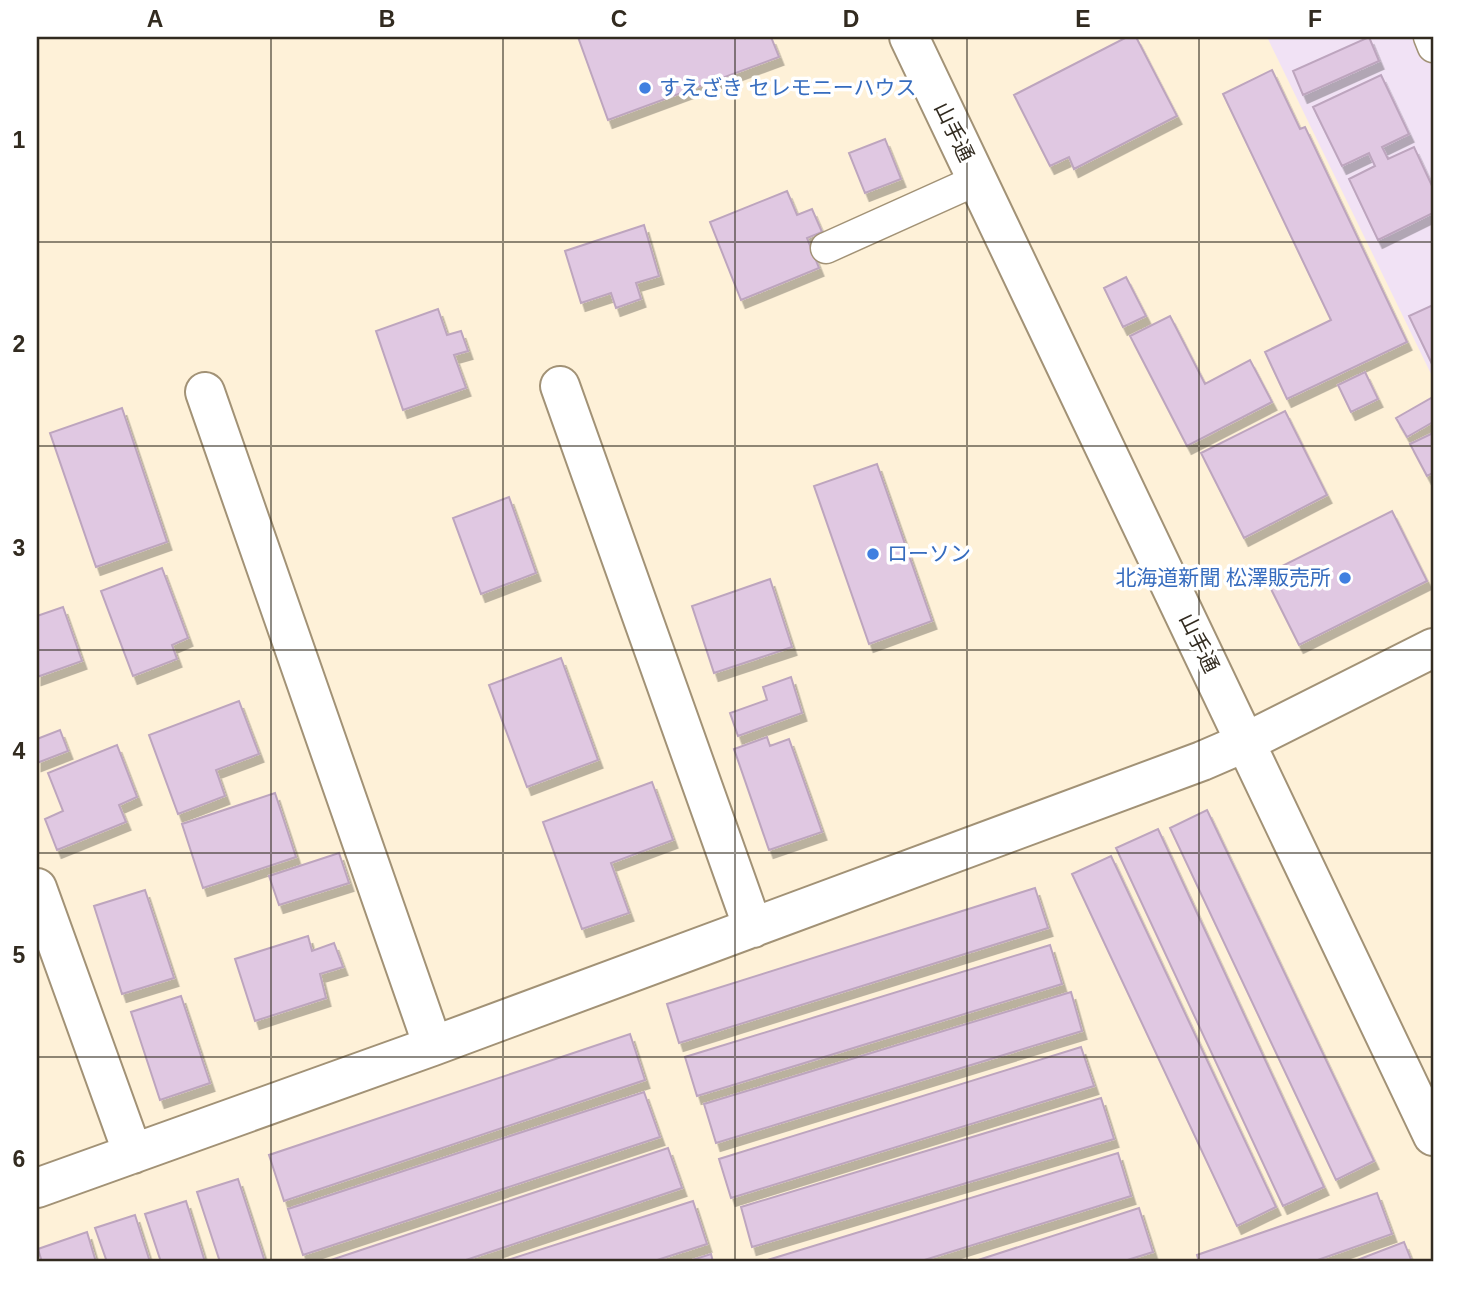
<svg xmlns="http://www.w3.org/2000/svg" width="1470" height="1299" font-family="Helvetica,'Noto Sans JP',sans-serif">
	<style>
		.industrial { fill: #f1e2f5 }
		.building { fill: #e0c8e2; stroke: #bda5be; stroke-width: 2; filter: url(#shadow) }
		.lines { fill: none; stroke-linecap: round; stroke-linejoin: round }
		.lane-casing { stroke: #a29276; stroke-width: 33 }
		.street-casing { stroke: #a29276; stroke-width: 42 }
		.secondary-casing { stroke: #a29276; stroke-width: 42 }
		.lane { stroke: #fff; stroke-width: 30 }
		.street { stroke: #fff; stroke-width: 38 }
		.secondary { stroke: #fff; stroke-width: 38 }
		.grid { fill: none; stroke: #322b20; stroke-width: 2; stroke-opacity: 0.55 }
		.shop-dot { fill: #3f7fe0; stroke: #fff; stroke-width: 2.5 }
		.labels { text-anchor: middle; stroke-width: 7; stroke-linejoin: round; paint-order: stroke }
		.shop-label { font-size: 21px; fill: #366cbe; stroke: #fff; text-anchor: start }
		.street-label { font-size: 21px; fill: #322b20; stroke: #fff }
		.neatline { fill: none; stroke: #322b20; stroke-width: 2.5 }
		.grid-label { font-size: 23px; text-anchor: middle; font-weight: bold; fill: #322b20 }
	</style>
	<defs>
		<filter id="shadow"><feDropShadow dx="4.5" dy="8" stdDeviation="0" flood-color="#0004"/></filter>
	</defs>
	<rect width="100%" height="100%" fill="#fef1d8"/>
	<path class="industrial" d="M1267,37H1433V378Z"/>
	<path class="building" d="M578,37H771L779,57L608,120Z
		M1127,37H1136L1177,116L1074,169L1069,157L1050,166L1014,95Z
		M1369,37L1379,61L1303,95L1293,71Z
		M1272,70L1300,129L1305,127L1407,342L1287,399L1265,352L1331,320L1223,94Z
		M1381,75L1409,134L1382,147L1388,159L1414,147L1433,188V213L1378,240L1349,179L1375,166L1369,153L1342,166L1313,107Z
		M885,139L901,179L865,193L849,153Z
		M787,191L797,215L812,209L822,232L807,238L819,268L741,300L710,222Z
		M644,225L659,276L636,283L641,299L616,308L611,293L581,303L565,251Z
		M1126,277L1146,316L1123,327L1104,288Z
		M1433,305V366L1409,316Z
		M438,309L447,335L461,331L468,351L454,355L466,388L403,410L376,331Z
		M1170,316L1205,384L1250,360L1272,402L1187,446L1130,336Z
		M1365,372L1378,399L1351,412L1338,385Z
		M1433,397V422L1407,437L1396,418Z
		M122,408L167,542L96,567L50,433Z
		M1285,411L1327,495L1244,538L1201,453Z
		M1433,433V473L1427,476L1410,444Z
		M877,464L932,621L869,644L814,486Z
		M509,497L536,573L481,594L453,518Z
		M1392,511L1427,581L1299,645L1264,575Z
		M162,568L188,638L172,645L177,659L133,676L101,591Z
		M770,579L792,647L714,673L692,606Z
		M63,607L82,661L37,677V616Z
		M561,658L598,760L527,787L489,685Z
		M791,677L802,713L738,736L730,713L767,700L763,687Z
		M239,701L259,754L216,770L225,796L178,814L149,735Z
		M60,730L68,751L37,763V739Z
		M767,737L770,746L789,739L822,832L769,850L734,749Z
		M117,745L137,797L119,805L126,822L57,850L45,819L63,811L48,773Z
		M652,782L673,840L611,863L629,913L582,929L543,822Z
		M275,793L296,857L203,888L182,824Z
		M1207,810L1374,1161L1336,1180L1170,828Z
		M1158,829L1324,1187L1283,1206L1116,848Z
		M339,853L349,883L279,905L269,876Z
		M1111,856L1276,1207L1237,1226L1072,874Z
		M1035,888L1048,928L679,1043L667,1004Z
		M145,890L174,978L122,994L94,906Z
		M308,936L312,951L334,943L343,967L320,974L326,998L255,1021L235,959Z
		M1050,945L1062,984L697,1096L685,1057Z
		M1071,992L1082,1031L716,1143L704,1104Z
		M181,996L210,1083L160,1100L131,1012Z
		M630,1034L645,1080L284,1201L269,1155Z
		M1081,1047L1094,1086L731,1198L719,1159Z
		M644,1092L660,1137L303,1255L288,1209Z
		M1101,1098L1114,1139L752,1247L741,1207Z
		M668,1148L682,1188L460,1262H325Z
		M1118,1153L1131,1196L918,1262H761Z
		M238,1179L265,1262H220L197,1192Z
		M1377,1193L1392,1234L1312,1262H1199L1197,1255Z
		M186,1201L205,1262H161L145,1214Z
		M693,1201L707,1244L651,1262H501Z
		M1139,1208L1153,1252L1121,1262H972Z
		M135,1215L150,1262H107L95,1228Z
		M87,1232L96,1262H42L38,1249Z
		M1404,1242L1412,1262H1352Z
		M711,1254L713,1262H686Z"/>
	<g class="lines">
		<defs>
			<path id="lane" d="M1429,37L1433,47
				M826,248L977,180"/>
			<path id="street" d="M560,386L753,928
				M205,392L433,1046
				M37,888L133,1154
				M37,1188L433,1046L1202,761L1246,742"/>
			<path id="secondary" d="M909,37L1433,1136
				M1246,742L1433,648"/>
		</defs>
		<use href="#lane" class="lane-casing"/>
		<use href="#street" class="street-casing"/>
		<use href="#secondary" class="secondary-casing"/>
		<use href="#lane" class="lane"/>
		<use href="#street" class="street"/>
		<use href="#secondary" class="secondary"/>
	</g>
	<path class="grid" d="M271,37V1262M503,37V1262M735,37V1262M967,37V1262M1199,37V1262M37,242H1433M37,446H1433M37,650H1433M37,853H1433M37,1057H1433"/>
	<g class="shop-dot">
		<circle cx="645" cy="88" r="7"/>
		<circle cx="873" cy="554" r="7"/>
		<circle cx="1345" cy="578" r="7"/>
	</g>
	<g class="labels">
		<g class="shop-label">
			<text x="659" y="95">すえざき セレモニーハウス</text>
			<text x="887" y="561">ローソン</text>
			<text x="1331" y="585" text-anchor="end">北海道新聞 松澤販売所</text>
		</g>
		<g class="street-label">
			<text transform="translate(954 132) rotate(64)" y="7">山手通</text>
			<text transform="translate(1199 643) rotate(64)" y="7">山手通</text>
		</g>
	</g>
	<rect width="1470" height="1299" fill="none" stroke="#ffffff" stroke-width="77"/>
	<rect x="38" y="38" width="1394" height="1222" class="neatline"/>
	<g class="grid-label">
		<text x="155" y="27">A</text>
		<text x="387" y="27">B</text>
		<text x="619" y="27">C</text>
		<text x="851" y="27">D</text>
		<text x="1083" y="27">E</text>
		<text x="1315" y="27">F</text>
		<text x="19" y="148">1</text>
		<text x="19" y="352">2</text>
		<text x="19" y="556">3</text>
		<text x="19" y="759">4</text>
		<text x="19" y="963">5</text>
		<text x="19" y="1167">6</text>
	</g>
</svg>
